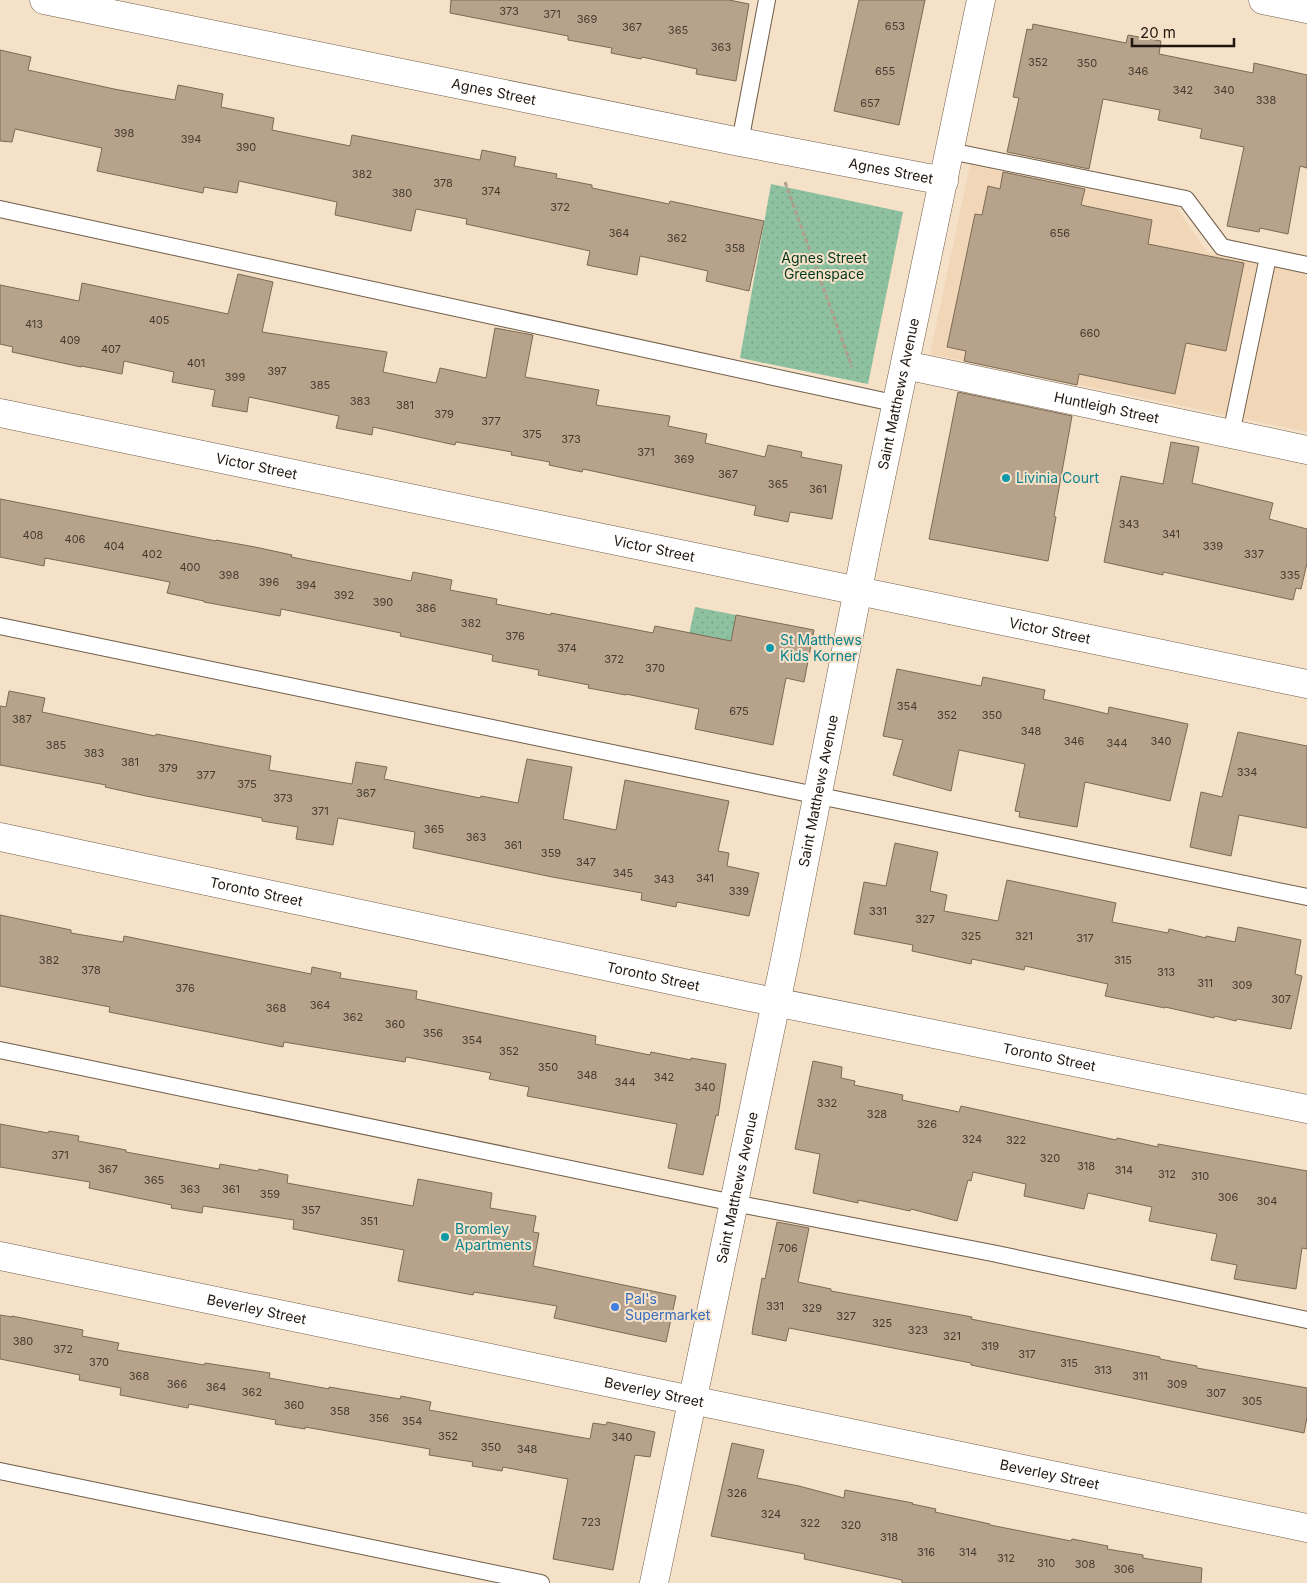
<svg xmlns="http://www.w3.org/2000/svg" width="1307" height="1583" font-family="Inter,sans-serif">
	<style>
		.built { fill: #f1d7b8 }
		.grass { fill: url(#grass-dots) }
		.building { fill: #b7a38c; stroke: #7c6a54 }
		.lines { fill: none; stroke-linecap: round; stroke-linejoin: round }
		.service-casing { stroke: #6f5d48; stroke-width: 18 }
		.minor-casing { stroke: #6f5d48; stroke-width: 29 }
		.tertiary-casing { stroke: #6f5d48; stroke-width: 29 }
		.path { stroke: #af9f8c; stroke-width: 3; stroke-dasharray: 5 2.5; stroke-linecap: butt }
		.service { stroke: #fff; stroke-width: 16 }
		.minor { stroke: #fff; stroke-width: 28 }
		.tertiary { stroke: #fff; stroke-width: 28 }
		.culture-dot { fill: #0f9aa8; stroke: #f5e0c8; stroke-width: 2 }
		.shop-dot { fill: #3f7fe0; stroke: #f5e0c8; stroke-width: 2 }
		.labels { text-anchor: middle; stroke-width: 4; stroke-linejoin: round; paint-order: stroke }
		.number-label { font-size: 11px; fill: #453a2e }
		.street-label { font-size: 14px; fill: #1f170f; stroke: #f5e0c8 }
		.park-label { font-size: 14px; fill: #00391e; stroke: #f5e0c8 }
		.culture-label { font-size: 14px; fill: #0d838f; stroke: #f5e0c8; text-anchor: start }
		.shop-label { font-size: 14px; fill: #366cbe; stroke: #f5e0c8; text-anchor: start }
	</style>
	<defs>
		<pattern id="grass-dots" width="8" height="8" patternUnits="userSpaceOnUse" patternTransform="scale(1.25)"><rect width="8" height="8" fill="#8ec1a0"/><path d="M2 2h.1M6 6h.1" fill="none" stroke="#7aa589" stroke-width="1.8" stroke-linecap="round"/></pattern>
	</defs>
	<rect width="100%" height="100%" fill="#f5e0c8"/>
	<path class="built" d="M970,165L1176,207L1207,252L1307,272V432L930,354Z"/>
	<path class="grass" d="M771,184L903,212L868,384L740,358Z
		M695,607L736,615L726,666L684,657Z"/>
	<path class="building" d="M451,0H729L749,4L736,81L696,74L697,69L642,57L641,59L611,53L612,48L568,40V36L450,13Z
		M859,0H925L899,125L834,111Z
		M1033,24L1126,43L1128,35L1161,41L1159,54L1253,73L1254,63L1307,75V168L1300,166L1288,234L1260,228L1259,232L1227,226L1244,147L1200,138L1202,129L1158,120L1160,110L1103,99L1089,169L1007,152L1019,98L1013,97L1027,29L1032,30Z
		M0,50L31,57L28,70L114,89L175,100L178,85L223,94L221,107L274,118L272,130L350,146L352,135L480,160L482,150L516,157L514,166L557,174L556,178L592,185V188L669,204L670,201L764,221L749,291L706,281L708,271L640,256L637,275L587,265L590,251L466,224L467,219L416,209L411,231L335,215L337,202L239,181L237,193L204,187L203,193L97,171L102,148L15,129L12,142L0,141Z
		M1003,172L1085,189L1081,205L1152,220L1148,244L1244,263L1226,351L1186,343L1175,394L1079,374L1077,385L964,361L966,351L947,347L958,295L975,214L982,215L988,186L1000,189Z
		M238,274L273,282L262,332L387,352L383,372L436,383L440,368L486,378L495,328L533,335L525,377L599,390L596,405L670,416L668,426L707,434L705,443L765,457L768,445L802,452L801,457L842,465L832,519L790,512L788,522L754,515L756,506L583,469L582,472L549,465L550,462L511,455L512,452L456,442L455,445L373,427L372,435L336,428L339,416L249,397L247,412L212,406L215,390L172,382L174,372L124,361L122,374L81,366V367L12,352L13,347L0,344V285L79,301L82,283L228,314Z
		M958,392L1072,416L1054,516L1056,517L1048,561L929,539Z
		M1171,442L1199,447L1192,483L1273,503L1269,519L1307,529V563L1301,589L1296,588L1293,600L1163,572V575L1104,562L1121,476L1163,484Z
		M0,499L216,541V540L255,547L292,555L291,557L411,581L413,572L452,580L450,590L497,599L496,604L551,615V613L653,633L655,626L731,641L736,615L814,630L804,682L786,678L773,745L695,729L699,709L626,694V695L588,688L589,685L538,675L539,670L492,661L493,655L400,636L401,633L281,609L280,616L204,602V601L167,593L170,582L88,566L45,558L44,566L0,557Z
		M897,669L981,686L983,677L1045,690L1043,699L1079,707L1108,714L1109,707L1188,724L1170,801L1085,782L1077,827L1019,817L1020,812L1015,811L1025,764L959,750L951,791L893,775L903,740L883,736Z
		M9,691L45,698L42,712L155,736L156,734L271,756L269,770L352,784L356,762L387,767L384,779L480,798L481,796L518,803L527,759L572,767L563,819L616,830L625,780L729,801L718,851L729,853L727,866L759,873L749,916L677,902L676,907L641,900L642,893L552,877L413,848L415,832L338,818L333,845L296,839L298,827L262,821V818L146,796L105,787L106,785L0,765V706L6,707Z
		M1238,732L1307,746V828L1239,815L1231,856L1190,847L1201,792L1222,797Z
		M895,843L938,852L930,891L947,895L944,911L998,921L1007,880L1116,903L1112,922L1168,933L1169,929L1206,938V936L1235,942L1238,927L1301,940L1295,974L1302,976L1291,1029L1237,1019L1236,1021L1215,1016L1214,1018L1165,1007V1008L1105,996L1108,984L1025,966L1024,970L972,959L971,964L912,951L913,945L854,934L864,882L886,886Z
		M0,915L71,930V933L123,942L124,936L311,974L312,967L341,973L340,978L417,991L416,999L596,1036L595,1044L650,1055L651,1052L691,1060V1058L726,1064L718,1116L716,1115L703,1175L668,1168L677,1124L527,1096L529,1087L489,1079L491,1073L406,1057L405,1062L284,1042L283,1047L109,1012L110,1007L0,986Z
		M813,1061L842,1067L841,1078L855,1081L854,1085L903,1095L902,1100L959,1112L961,1106L1116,1140L1117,1138L1158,1147V1144L1307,1171V1249L1302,1248L1296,1289L1234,1279L1237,1265L1211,1260L1217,1234L1149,1221L1152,1207L1088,1193L1084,1209L1024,1196L1026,1184L973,1172L971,1181L968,1180L957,1221L911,1209L910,1211L858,1200V1203L813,1193L820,1154L795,1149Z
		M0,1124L48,1133L49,1131L79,1136L78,1141L126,1150V1152L219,1169L220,1164L258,1171L259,1169L288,1175L287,1183L413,1206L418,1179L492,1193L490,1208L536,1216L533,1232L539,1233L533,1266L676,1296L666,1342L554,1318L557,1306L474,1292L473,1295L398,1281L404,1250L293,1229L294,1220L203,1206L202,1213L171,1208L172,1205L89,1188L90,1182L0,1167Z
		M777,1222L809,1228L798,1282L831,1289V1291L972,1317L971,1319L1160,1357V1359L1197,1366V1368L1307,1388V1417L1304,1433L1049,1381L971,1365V1363L789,1328L786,1341L752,1334L753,1326L762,1278L765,1279Z
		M0,1315L12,1317V1316L83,1330L82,1336L119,1343L117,1350L204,1365L205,1363L270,1373L269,1378L329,1389V1387L400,1399L401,1396L431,1402L429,1410L516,1426L590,1439L593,1423L606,1425L607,1422L655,1432L650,1457L635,1455L613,1570L553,1559L568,1479L503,1467L502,1471L472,1466L473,1462L429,1455L430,1449L305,1427V1429L275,1424L276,1420L189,1404L188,1408L120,1395L121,1388L79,1380L80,1375L0,1359Z
		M732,1443L764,1450L757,1478L799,1486L844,1498L845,1490L881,1497L913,1503L912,1504L936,1509L935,1512L990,1524V1525L1071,1541L1072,1539L1108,1546L1107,1549L1143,1555V1558L1202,1568L1201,1583H902V1580L804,1559L805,1554L711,1536Z"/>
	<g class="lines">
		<defs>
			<path id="service" d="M740,142L767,0
				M950,151L1186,199L1222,247L1307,265
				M0,209L898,404
				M1231,434L1268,257
				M0,626L1307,897
				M0,1050L734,1203L992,1253L1307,1320
				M0,1471L541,1583"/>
			<g id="minor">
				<path id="s1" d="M44,0L740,142L944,181"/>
				<path d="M1263,0L1307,9"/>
				<path id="s2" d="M905,365L1307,450"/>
				<path id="s3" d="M0,413L1307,684"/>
				<path id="s4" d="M0,837L750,997L1307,1109"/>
				<path id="s5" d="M0,1256L1307,1528"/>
			</g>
			<g id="tertiary">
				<path id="s6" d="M654,1583L786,955L866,549L981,0"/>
			</g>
		</defs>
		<use href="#service" class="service-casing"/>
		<use href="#minor" class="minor-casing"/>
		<use href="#tertiary" class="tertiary-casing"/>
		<path class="path" d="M785,182L852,367"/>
		<use href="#service" class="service"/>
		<use href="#minor" class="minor"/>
		<use href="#tertiary" class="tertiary"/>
	</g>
	<g class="culture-dot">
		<circle cx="1006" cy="478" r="5"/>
		<circle cx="770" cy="648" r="5"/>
		<circle cx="445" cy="1237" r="5"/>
	</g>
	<circle class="shop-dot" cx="615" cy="1307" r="5"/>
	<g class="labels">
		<g class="number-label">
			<text x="509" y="15">373</text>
			<text x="552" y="18">371</text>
			<text x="587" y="23">369</text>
			<text x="895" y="30">653</text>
			<text x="632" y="31">367</text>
			<text x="678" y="34">365</text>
			<text x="721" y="51">363</text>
			<text x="1038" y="66">352</text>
			<text x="1087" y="67">350</text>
			<text x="885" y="75">655</text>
			<text x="1138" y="75">346</text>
			<text x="1183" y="94">342</text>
			<text x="1224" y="94">340</text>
			<text x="1266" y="104">338</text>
			<text x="870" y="107">657</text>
			<text x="124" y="137">398</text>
			<text x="191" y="143">394</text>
			<text x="246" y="151">390</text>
			<text x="362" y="178">382</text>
			<text x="443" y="187">378</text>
			<text x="491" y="195">374</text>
			<text x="402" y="197">380</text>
			<text x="560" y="211">372</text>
			<text x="619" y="237">364</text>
			<text x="1060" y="237">656</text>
			<text x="677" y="242">362</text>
			<text x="735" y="252">358</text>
			<text x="159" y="324">405</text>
			<text x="34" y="328">413</text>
			<text x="1090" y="337">660</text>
			<text x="70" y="344">409</text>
			<text x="111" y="353">407</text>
			<text x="196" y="367">401</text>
			<text x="277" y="375">397</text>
			<text x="235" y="381">399</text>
			<text x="320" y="389">385</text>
			<text x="360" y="405">383</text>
			<text x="405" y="409">381</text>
			<text x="444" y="418">379</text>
			<text x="491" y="425">377</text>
			<text x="532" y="438">375</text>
			<text x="571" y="443">373</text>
			<text x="646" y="456">371</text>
			<text x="684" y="463">369</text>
			<text x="728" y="478">367</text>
			<text x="778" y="488">365</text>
			<text x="818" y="493">361</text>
			<text x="1129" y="528">343</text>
			<text x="1171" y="538">341</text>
			<text x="33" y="539">408</text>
			<text x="75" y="543">406</text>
			<text x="114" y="550">404</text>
			<text x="1213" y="550">339</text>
			<text x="152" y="558">402</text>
			<text x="1254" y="558">337</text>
			<text x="190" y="571">400</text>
			<text x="229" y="579">398</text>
			<text x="1290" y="579">335</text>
			<text x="269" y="586">396</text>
			<text x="306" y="589">394</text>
			<text x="344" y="599">392</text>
			<text x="383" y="606">390</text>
			<text x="426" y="612">386</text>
			<text x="471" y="627">382</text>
			<text x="515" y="640">376</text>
			<text x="567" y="652">374</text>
			<text x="614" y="663">372</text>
			<text x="655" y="672">370</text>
			<text x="907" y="710">354</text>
			<text x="739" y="715">675</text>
			<text x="947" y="719">352</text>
			<text x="992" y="719">350</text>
			<text x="22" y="723">387</text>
			<text x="1031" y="735">348</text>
			<text x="1074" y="745">346</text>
			<text x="1161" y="745">340</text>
			<text x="1117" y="747">344</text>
			<text x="56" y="749">385</text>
			<text x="94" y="757">383</text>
			<text x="130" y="766">381</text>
			<text x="168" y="772">379</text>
			<text x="1247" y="776">334</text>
			<text x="206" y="779">377</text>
			<text x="247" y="788">375</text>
			<text x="366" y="797">367</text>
			<text x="283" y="802">373</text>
			<text x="320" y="815">371</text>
			<text x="434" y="833">365</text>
			<text x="476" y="841">363</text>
			<text x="513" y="849">361</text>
			<text x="551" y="857">359</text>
			<text x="586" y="866">347</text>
			<text x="623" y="877">345</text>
			<text x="705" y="882">341</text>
			<text x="664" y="883">343</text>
			<text x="739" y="895">339</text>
			<text x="878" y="915">331</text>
			<text x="925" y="923">327</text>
			<text x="971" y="940">325</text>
			<text x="1024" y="940">321</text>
			<text x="1085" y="942">317</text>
			<text x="49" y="964">382</text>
			<text x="1123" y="964">315</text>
			<text x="91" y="974">378</text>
			<text x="1166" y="976">313</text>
			<text x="1205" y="987">311</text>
			<text x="1242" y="989">309</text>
			<text x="185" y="992">376</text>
			<text x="1281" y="1003">307</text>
			<text x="320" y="1009">364</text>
			<text x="276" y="1012">368</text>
			<text x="353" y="1021">362</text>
			<text x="395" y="1028">360</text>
			<text x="433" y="1037">356</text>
			<text x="472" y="1044">354</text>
			<text x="509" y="1055">352</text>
			<text x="548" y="1071">350</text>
			<text x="587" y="1079">348</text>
			<text x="664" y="1081">342</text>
			<text x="625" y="1086">344</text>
			<text x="705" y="1091">340</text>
			<text x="827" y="1107">332</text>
			<text x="877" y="1118">328</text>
			<text x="927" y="1128">326</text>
			<text x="972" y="1143">324</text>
			<text x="1016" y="1144">322</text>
			<text x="60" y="1159">371</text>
			<text x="1050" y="1162">320</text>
			<text x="1086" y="1170">318</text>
			<text x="108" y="1173">367</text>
			<text x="1124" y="1174">314</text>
			<text x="1167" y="1178">312</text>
			<text x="1200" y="1180">310</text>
			<text x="154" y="1184">365</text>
			<text x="190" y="1193">363</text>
			<text x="231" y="1193">361</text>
			<text x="270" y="1198">359</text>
			<text x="1228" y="1201">306</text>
			<text x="1267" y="1205">304</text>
			<text x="311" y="1214">357</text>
			<text x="369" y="1225">351</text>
			<text x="788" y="1252">706</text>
			<text x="775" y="1310">331</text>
			<text x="812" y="1312">329</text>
			<text x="846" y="1320">327</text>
			<text x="882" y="1327">325</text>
			<text x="918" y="1334">323</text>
			<text x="952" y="1340">321</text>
			<text x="23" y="1345">380</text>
			<text x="990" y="1350">319</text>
			<text x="63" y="1353">372</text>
			<text x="1027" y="1358">317</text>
			<text x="99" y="1366">370</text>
			<text x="1069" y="1367">315</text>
			<text x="1103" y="1374">313</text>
			<text x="139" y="1380">368</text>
			<text x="1140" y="1380">311</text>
			<text x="177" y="1388">366</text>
			<text x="1177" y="1388">309</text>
			<text x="216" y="1391">364</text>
			<text x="252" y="1396">362</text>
			<text x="1216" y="1397">307</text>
			<text x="1252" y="1405">305</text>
			<text x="294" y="1409">360</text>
			<text x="340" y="1415">358</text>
			<text x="379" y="1422">356</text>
			<text x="412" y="1425">354</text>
			<text x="448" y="1440">352</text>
			<text x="622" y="1441">340</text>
			<text x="491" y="1451">350</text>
			<text x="527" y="1453">348</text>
			<text x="737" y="1497">326</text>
			<text x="771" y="1518">324</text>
			<text x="591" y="1526">723</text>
			<text x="810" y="1527">322</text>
			<text x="851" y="1529">320</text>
			<text x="889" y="1541">318</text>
			<text x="926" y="1556">316</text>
			<text x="968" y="1556">314</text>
			<text x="1006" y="1562">312</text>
			<text x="1046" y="1567">310</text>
			<text x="1085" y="1568">308</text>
			<text x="1124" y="1573">306</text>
		</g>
		<g class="street-label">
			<text dy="5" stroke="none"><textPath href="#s1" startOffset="459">Agnes Street</textPath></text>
			<text dy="5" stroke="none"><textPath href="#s1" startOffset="864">Agnes Street</textPath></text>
			<text dy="5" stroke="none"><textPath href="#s6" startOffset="1214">Saint Matthews Avenue</textPath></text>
			<text dy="5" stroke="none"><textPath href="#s2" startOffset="206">Huntleigh Street</textPath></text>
			<text dy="5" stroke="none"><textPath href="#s3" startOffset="262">Victor Street</textPath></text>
			<text dy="5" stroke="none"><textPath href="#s3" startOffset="668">Victor Street</textPath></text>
			<text dy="5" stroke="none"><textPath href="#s3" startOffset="1072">Victor Street</textPath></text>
			<text dy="5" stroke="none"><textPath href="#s6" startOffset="809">Saint Matthews Avenue</textPath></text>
			<text dy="5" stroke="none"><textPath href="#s4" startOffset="262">Toronto Street</textPath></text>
			<text dy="5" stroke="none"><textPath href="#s4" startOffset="668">Toronto Street</textPath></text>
			<text dy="5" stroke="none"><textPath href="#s4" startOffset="1072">Toronto Street</textPath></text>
			<text dy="5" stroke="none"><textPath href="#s6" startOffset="404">Saint Matthews Avenue</textPath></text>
			<text dy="5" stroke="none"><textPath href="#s5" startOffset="262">Beverley Street</textPath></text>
			<text dy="5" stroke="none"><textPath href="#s5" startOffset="668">Beverley Street</textPath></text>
			<text dy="5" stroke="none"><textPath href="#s5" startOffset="1072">Beverley Street</textPath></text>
		</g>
		<g class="park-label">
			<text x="824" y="263">Agnes Street<tspan x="824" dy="16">Greenspace</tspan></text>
		</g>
		<g class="culture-label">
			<text x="1016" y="483">Livinia Court</text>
			<text x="780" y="645">St Matthews<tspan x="780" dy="16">Kids Korner</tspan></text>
			<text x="455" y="1234">Bromley<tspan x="455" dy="16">Apartments</tspan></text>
		</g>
		<g class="shop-label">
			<text x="625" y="1304">Pal's<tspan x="625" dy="16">Supermarket</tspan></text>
		</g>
	</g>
	<path d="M1132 38v8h102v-8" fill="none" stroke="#1f170f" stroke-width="2.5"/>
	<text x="1140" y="38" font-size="15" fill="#1f170f" stroke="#f5e0c8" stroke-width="4" paint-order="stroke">20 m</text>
</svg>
